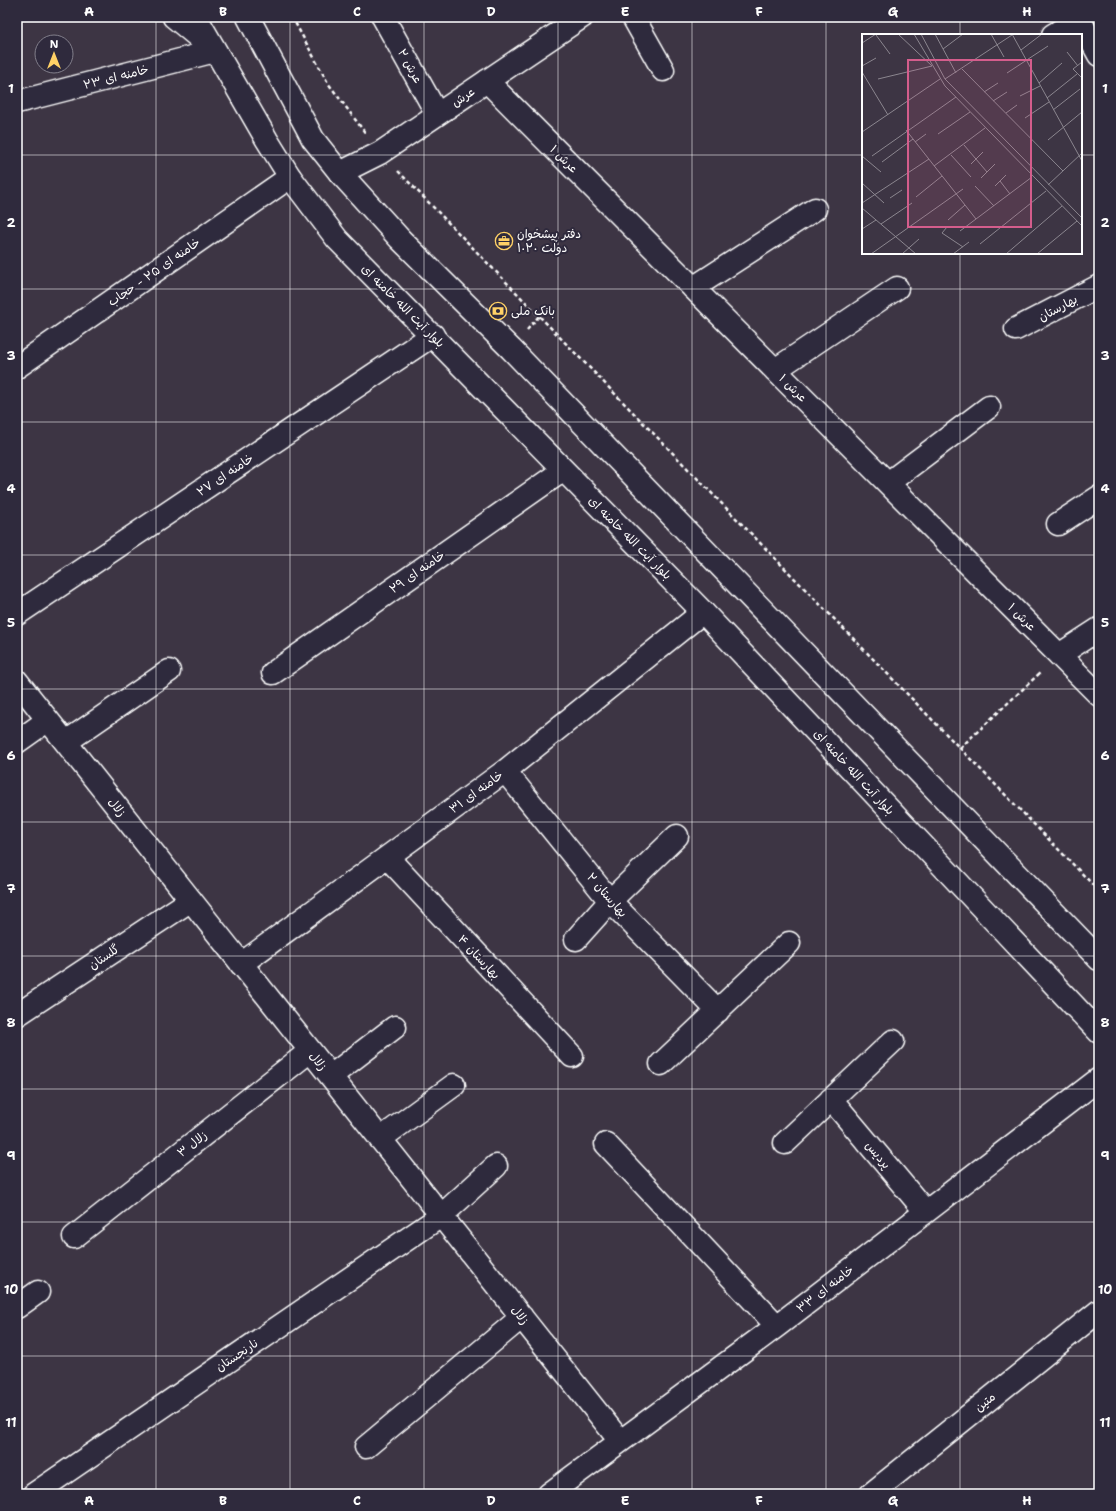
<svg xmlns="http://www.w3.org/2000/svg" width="1116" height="1511" font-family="'Shantell Sans','Playpen Sans Arabic',sans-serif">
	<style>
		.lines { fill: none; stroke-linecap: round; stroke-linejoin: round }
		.minor-casing { stroke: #fff; stroke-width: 25 }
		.tertiary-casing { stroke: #fff; stroke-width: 25 }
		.primary-casing { stroke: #fff; stroke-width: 25 }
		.path { stroke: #fff; stroke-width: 2.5; stroke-dasharray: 4 3; stroke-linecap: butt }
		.minor { stroke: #2f2a3d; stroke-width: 22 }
		.tertiary { stroke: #2f2a3d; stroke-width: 22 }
		.primary { stroke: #2f2a3d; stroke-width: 22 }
		.grid { fill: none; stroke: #fff; stroke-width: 1; stroke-opacity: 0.55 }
		.labels { text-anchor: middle; stroke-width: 4; stroke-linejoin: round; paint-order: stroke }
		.street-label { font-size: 12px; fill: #fff; stroke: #2f2a3d }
		.poi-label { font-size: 12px; fill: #fff; stroke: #2f2a3d; text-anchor: start }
		.inset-road { fill: none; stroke: #8b868f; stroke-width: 1 }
		.view { fill: #d45d8c; fill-opacity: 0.15; stroke: #d45d8c; stroke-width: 2 }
		.inset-edge { fill: none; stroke: #fff; stroke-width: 2 }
		.neatline { fill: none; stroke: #fff; stroke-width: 1.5 }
		.grid-label { font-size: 13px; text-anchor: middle; font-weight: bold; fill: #fff }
	</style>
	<rect width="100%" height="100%" fill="#3d3544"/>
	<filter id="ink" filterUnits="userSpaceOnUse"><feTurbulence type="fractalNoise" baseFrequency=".025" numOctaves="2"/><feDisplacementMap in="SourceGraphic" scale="8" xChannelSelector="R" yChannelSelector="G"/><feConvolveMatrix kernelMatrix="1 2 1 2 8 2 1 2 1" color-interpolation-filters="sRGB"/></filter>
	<g filter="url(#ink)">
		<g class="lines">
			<defs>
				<path id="minor" d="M174,17L215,51
					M383,17L437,114
					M633,17L663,70
					M1078,17L1099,55
					M1053,35L1083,17
					M487,81L1099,695
					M17,102L215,51
					M693,288L815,209
					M1016,329L1099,286
					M775,370L897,288
					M888,483L989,407
					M1058,524L1099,497
					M17,614L433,335
					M1059,655L1099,629
					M273,673L562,471
					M17,681L620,1441
					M17,742L48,720
					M66,742L169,671
					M505,771L610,901L718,1011
					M387,857L572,1056
					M576,939L610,901L677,836
					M241,964L505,771L703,612
					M17,1015L191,900
					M661,1064L789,943
					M331,1076L395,1027
					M831,1099L925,1211
					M380,1139L454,1085
					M785,1143L893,1041
					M606,1144L777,1326
					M74,1237L310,1051
					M17,1307L38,1292
					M366,1447L522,1317
					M34,1494L441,1216L496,1166
					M549,1494L777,1326L1099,1079
					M871,1494L1099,1311"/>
				<path id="tertiary" d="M340,173L380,153L582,17
					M17,367L290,177"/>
				<path id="primary" d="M196,17L267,140L290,177L337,239L703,612L1099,1032
					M248,17L313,139L340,173L400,239L511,349L1099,959"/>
			</defs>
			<use href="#minor" class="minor-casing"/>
			<use href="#tertiary" class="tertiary-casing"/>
			<use href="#primary" class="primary-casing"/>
			<path class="path" d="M292,17L328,83L366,134
				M398,171L1099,891
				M527,330L539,316
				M960,748L1041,672"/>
			<use href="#minor" class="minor"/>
			<use href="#tertiary" class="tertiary"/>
			<use href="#primary" class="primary"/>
		</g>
	</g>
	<path class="grid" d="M156,17V1494M290,17V1494M424,17V1494M558,17V1494M692,17V1494M826,17V1494M960,17V35M17,155H863M1081,155H1099M960,253V1494M17,289H1099M17,422H1099M17,555H1099M17,689H1099M17,822H1099M17,956H1099M17,1089H1099M17,1222H1099M17,1356H1099"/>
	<defs>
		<symbol id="office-ring" viewBox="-11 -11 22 22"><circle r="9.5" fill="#2f2a3d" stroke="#ffd166" stroke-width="1.5"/><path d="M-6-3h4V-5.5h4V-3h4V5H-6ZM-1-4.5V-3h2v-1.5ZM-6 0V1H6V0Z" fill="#ffd166"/></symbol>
		<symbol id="bank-ring" viewBox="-11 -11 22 22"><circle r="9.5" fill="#2f2a3d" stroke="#ffd166" stroke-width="1.5"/><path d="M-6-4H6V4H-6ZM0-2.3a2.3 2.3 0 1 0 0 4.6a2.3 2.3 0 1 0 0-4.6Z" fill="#ffd166"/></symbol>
	</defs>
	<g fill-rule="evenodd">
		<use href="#office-ring" x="494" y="231" width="20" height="20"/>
		<use href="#bank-ring" x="488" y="301" width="20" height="20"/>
	</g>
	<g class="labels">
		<g class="street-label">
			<text transform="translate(410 66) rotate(61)" y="4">عرش ۲</text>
			<text transform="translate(116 77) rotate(-14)" y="4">خامنه ای ۲۳</text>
			<text transform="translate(463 97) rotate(-34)" y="4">عرش</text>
			<text transform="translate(564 159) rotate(45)" y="4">عرش ۱</text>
			<text transform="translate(154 272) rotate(-35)" y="4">خامنه ای ۲۵ - حجاب</text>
			<text transform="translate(403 306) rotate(45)" y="4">بلوار آیت الله خامنه ای</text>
			<text transform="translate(1058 308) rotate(-28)" y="4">بهارستان</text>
			<text transform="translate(793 388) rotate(45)" y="4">عرش ۱</text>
			<text transform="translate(225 475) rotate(-34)" y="4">خامنه ای ۲۷</text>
			<text transform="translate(630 538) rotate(45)" y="4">بلوار آیت الله خامنه ای</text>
			<text transform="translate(417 572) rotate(-35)" y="4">خامنه ای ۲۹</text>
			<text transform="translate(1022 617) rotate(45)" y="4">عرش ۱</text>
			<text transform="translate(854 772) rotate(47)" y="4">بلوار آیت الله خامنه ای</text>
			<text transform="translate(476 792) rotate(-36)" y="4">خامنه ای ۳۱</text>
			<text transform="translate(117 807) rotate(52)" y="4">زلال</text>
			<text transform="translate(607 895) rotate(49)" y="4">بهارستان ۲</text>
			<text transform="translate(104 957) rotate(-34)" y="4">گلستان</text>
			<text transform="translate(479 957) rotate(47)" y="4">بهارستان ۴</text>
			<text transform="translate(318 1061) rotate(52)" y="4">زلال</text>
			<text transform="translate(192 1144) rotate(-38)" y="4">۳ زلال</text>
			<text transform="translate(878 1155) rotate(50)" y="4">پردیس</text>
			<text transform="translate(825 1289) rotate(-38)" y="4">خامنه ای ۳۳</text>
			<text transform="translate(520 1315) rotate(52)" y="4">زلال</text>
			<text transform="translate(237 1355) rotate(-34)" y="4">نارنجستان</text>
			<text transform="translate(985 1402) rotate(-39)" y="4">متین</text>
		</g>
		<g class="poi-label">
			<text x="517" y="238">دفتر پیشخوان<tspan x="517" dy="14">دولت ۱۰۲۰</tspan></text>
			<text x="511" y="315">بانک ملی</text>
		</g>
	</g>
	<g transform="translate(862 34)">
		<rect width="220" height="220" fill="#3d3544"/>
		<path class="inset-road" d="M36,0L70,32M52,0L83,52L220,192M59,0L83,45L220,184M73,0L94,39M129,0L142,23M150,0L220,127M14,1L28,20M0,9L14,0M81,15L101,0M159,16L180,0M205,18L216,32M220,28L211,35L220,44M0,32L14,24M100,35L201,137M0,38L26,81M145,39L186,12M16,45L70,32M83,45L150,1M177,49L200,29M122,58L136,49M158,62L178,52M185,64L215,40M131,67L145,58M191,76L218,55M144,79L155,71M163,84L187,68M44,96L114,185M0,98L78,45M76,100L108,78M186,106L220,78M53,108L64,100M102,111L125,138M89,121L109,143M0,122L19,138M10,122L94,63M20,128L51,105M109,130L121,118M72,132L123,94M119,144L133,130M138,147L148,160M0,149L22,169M186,151L220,119M113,152L132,172M133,152L144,141M54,163L80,142M28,164L40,156M0,169L67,125M0,174L54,220M86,186L103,171M19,190L50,169M85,193L80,199L101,213M0,195L14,186M98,197L170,143M118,210L184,157M9,220L101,155M40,220L57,205M91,220L107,208M144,220L200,172M175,220L215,187"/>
		<path class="view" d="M46,26H169V193H46Z"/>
		<rect width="220" height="220" class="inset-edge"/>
	</g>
	<rect width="1116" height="1511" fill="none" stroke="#2f2a3d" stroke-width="44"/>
	<g transform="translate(54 54)"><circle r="19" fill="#2f2a3d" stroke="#827f8b"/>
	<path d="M0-3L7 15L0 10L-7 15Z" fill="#ffd166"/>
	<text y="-6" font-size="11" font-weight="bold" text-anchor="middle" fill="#ffffff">N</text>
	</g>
	<rect x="22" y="22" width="1072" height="1467" class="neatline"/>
	<g class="grid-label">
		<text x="89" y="16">A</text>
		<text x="223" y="16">B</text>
		<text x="357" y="16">C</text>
		<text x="491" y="16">D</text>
		<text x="625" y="16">E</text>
		<text x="759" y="16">F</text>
		<text x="893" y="16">G</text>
		<text x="1027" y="16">H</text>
		<text x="11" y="93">1</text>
		<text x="1105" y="93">1</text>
		<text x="11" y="227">2</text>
		<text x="1105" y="227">2</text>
		<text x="11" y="360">3</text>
		<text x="1105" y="360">3</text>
		<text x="11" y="493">4</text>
		<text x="1105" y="493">4</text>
		<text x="11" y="627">5</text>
		<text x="1105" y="627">5</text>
		<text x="11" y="760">6</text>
		<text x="1105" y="760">6</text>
		<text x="11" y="893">7</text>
		<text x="1105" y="893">7</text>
		<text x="11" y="1027">8</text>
		<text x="1105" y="1027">8</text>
		<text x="11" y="1160">9</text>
		<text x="1105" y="1160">9</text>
		<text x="11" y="1294">10</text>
		<text x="1105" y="1294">10</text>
		<text x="11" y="1427">11</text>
		<text x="1105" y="1427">11</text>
		<text x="89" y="1505">A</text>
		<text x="223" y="1505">B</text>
		<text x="357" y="1505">C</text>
		<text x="491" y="1505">D</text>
		<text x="625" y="1505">E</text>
		<text x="759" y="1505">F</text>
		<text x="893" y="1505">G</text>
		<text x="1027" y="1505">H</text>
	</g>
</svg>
